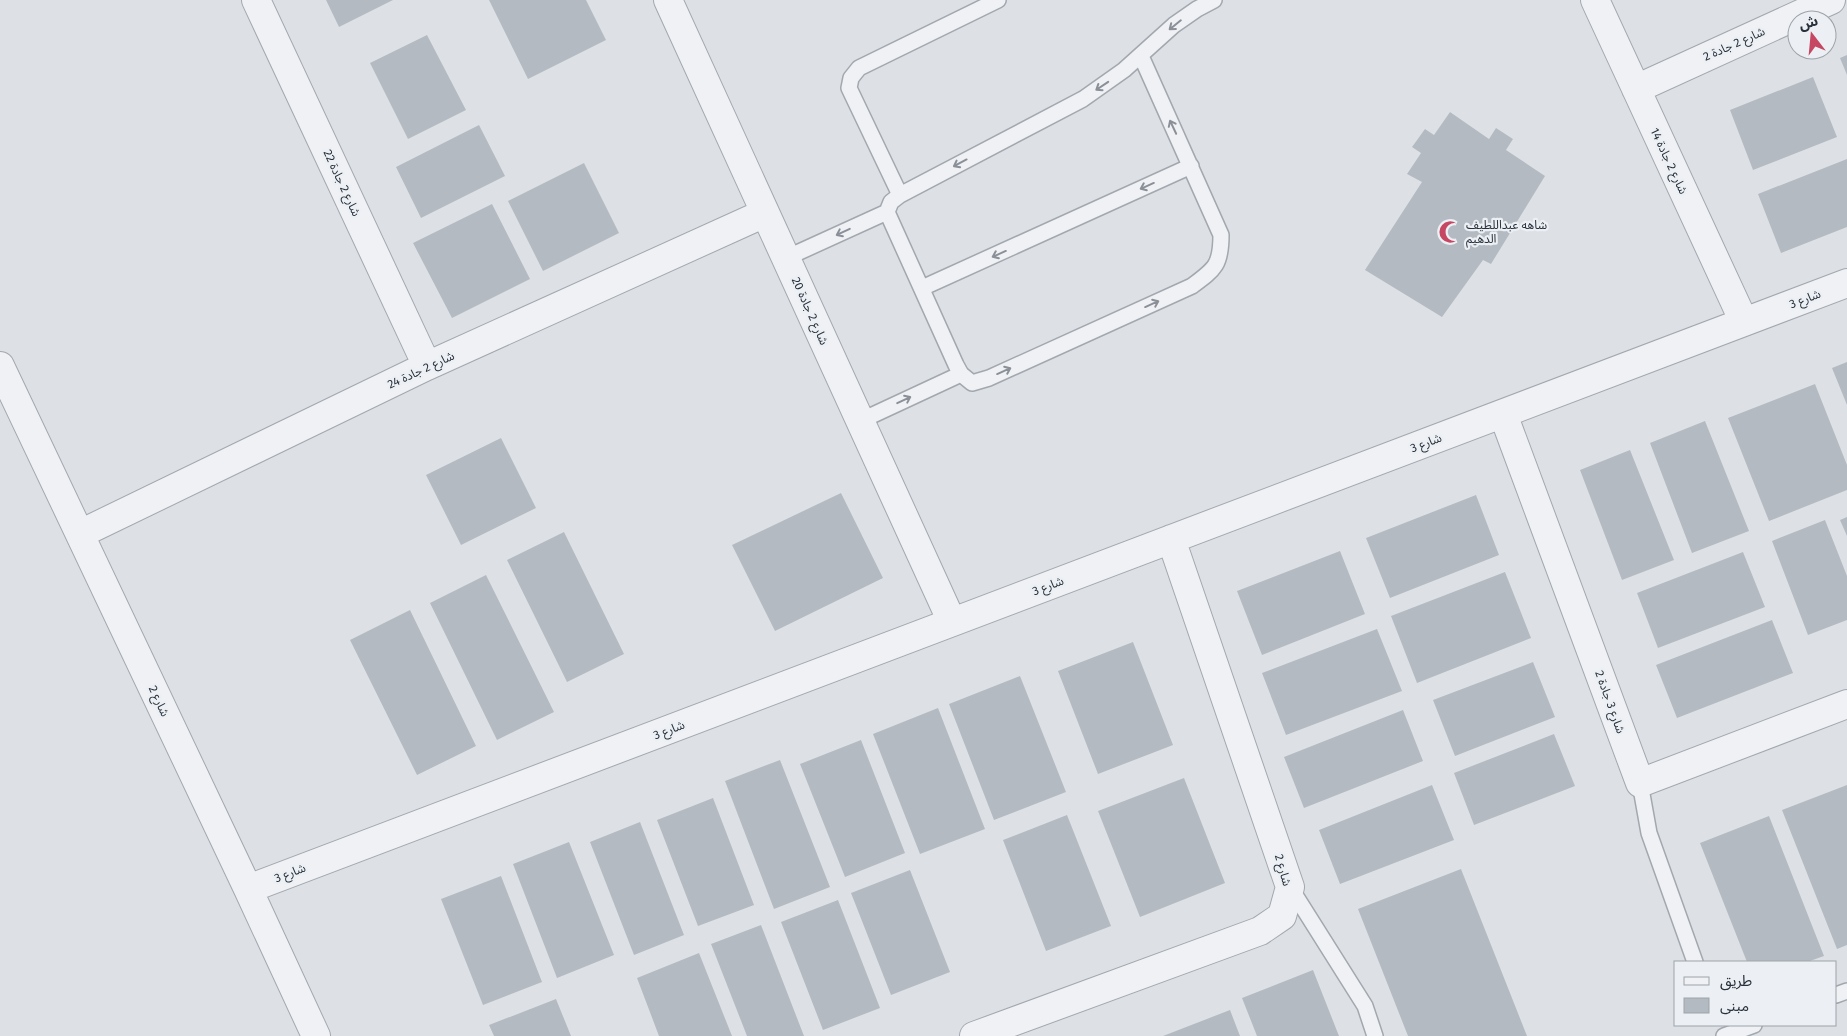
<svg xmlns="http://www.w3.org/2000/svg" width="1847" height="1036" font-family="'Fira Sans','Noto Sans Arabic',sans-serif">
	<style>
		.building { fill: #b4bac2 }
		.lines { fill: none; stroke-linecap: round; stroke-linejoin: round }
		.lane-casing { stroke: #a3a8af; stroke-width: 18 }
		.street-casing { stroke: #a3a8af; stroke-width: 30 }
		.lane { stroke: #eff1f4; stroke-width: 15 }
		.street { stroke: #eff1f4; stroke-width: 28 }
		.oneway { stroke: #8b9098 }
		.labels { text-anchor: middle; stroke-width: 4.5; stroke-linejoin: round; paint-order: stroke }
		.street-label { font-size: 12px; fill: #27303b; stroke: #ecf0f4 }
		.poi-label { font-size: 12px; fill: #27303b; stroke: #ecf0f4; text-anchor: start }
	</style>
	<rect width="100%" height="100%" fill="#dde1e6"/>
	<path class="building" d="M326,0H393L339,27Z
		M489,0H586L606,40L528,79Z
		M427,35L466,110L408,139L370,63Z
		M1847,55V75L1840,58Z
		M1813,77L1837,137L1753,170L1730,110Z
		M1450,112L1489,139L1496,128L1513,139L1506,150L1545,176L1491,264L1483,260L1442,317L1365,270L1422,182L1407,174L1421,153L1412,147L1425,129L1434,135Z
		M479,125L505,176L421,218L396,167Z
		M1847,159V227L1781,253L1758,194Z
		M584,163L619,233L543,271L508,201Z
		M492,204L530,279L452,318L413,243Z
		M1847,362V405L1832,368Z
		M1815,384L1847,465V490L1769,521L1728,418Z
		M1705,421L1749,531L1692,553L1650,443Z
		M501,438L536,508L461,545L426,475Z
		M1630,450L1674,560L1622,580L1580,470Z
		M841,493L883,578L775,631L732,545Z
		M1476,495L1499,555L1390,598L1366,538Z
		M1847,517V536L1840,520Z
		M1825,520L1847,576V620L1808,635L1772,541Z
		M564,532L624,654L567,682L507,560Z
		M1340,551L1365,614L1262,655L1237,591Z
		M1743,552L1765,607L1658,648L1637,593Z
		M1505,572L1531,638L1417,683L1391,616Z
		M486,575L554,712L497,740L430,603Z
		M410,610L476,746L417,775L350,640Z
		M1772,620L1793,673L1677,718L1656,665Z
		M1377,629L1402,691L1286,735L1262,673Z
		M1133,642L1173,745L1098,774L1058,671Z
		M1533,662L1555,717L1455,756L1433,700Z
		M1020,676L1066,792L994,820L949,704Z
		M938,708L985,829L920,854L873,734Z
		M1403,710L1423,761L1304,808L1284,757Z
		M1554,734L1575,786L1474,825L1454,773Z
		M861,740L905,853L845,877L800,764Z
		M780,760L830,887L774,909L725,781Z
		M1184,778L1225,883L1140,917L1098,811Z
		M1432,785L1454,840L1340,884L1319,830Z
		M1847,785V945L1837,949L1782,810Z
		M713,798L754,905L698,926L657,820Z
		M1067,815L1111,926L1046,951L1003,840Z
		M1769,816L1824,956L1807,962H1747L1700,843Z
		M640,822L684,935L634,955L590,842Z
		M569,842L614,955L557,978L513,864Z
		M1461,869L1527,1036H1408L1358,909Z
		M910,870L950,972L891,995L851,893Z
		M501,876L542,982L483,1005L441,899Z
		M838,900L880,1008L823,1030L781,922Z
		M761,925L804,1036H747L711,944Z
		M699,953L732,1036H659L637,978Z
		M1313,970L1339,1036H1257L1242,998Z
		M556,999L571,1036H494L489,1025Z
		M1230,1010L1240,1036H1163Z"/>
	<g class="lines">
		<defs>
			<path id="lane" d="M900,195L849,88L851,78L859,68L998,0
				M887,212L956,365L961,374L972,383L989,378L1192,286C1215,269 1221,265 1221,235L1141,56
				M786,258L887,212L891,202L900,195L1083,99L1124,70L1174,25L1197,9L1214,0
				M922,288L1191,166
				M860,421L961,374
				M1640,783L1649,833L1695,962
				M1290,887L1365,1006L1375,1036
				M1836,995L1847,991
				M1724,1036L1754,1025"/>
			<path id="street" d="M256,0L427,366
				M668,0L952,622
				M1595,0L1744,322
				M1636,89L1831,0
				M0,366L248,889L316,1036
				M1503,414L1640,783L1847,704
				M80,534L427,366L765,213
				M248,889L1847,283
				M974,1036L1260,931L1282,916L1290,887L1171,539"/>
		</defs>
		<use href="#lane" class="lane-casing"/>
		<use href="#street" class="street-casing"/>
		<use href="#lane" class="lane"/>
		<use href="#street" class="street"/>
	</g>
	<defs><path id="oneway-shaft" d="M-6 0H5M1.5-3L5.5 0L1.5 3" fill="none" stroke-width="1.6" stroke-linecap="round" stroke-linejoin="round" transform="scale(1.25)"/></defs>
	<g class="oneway">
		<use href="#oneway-shaft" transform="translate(1175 25) rotate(141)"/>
		<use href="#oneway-shaft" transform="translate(1102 86) rotate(146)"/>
		<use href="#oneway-shaft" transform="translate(1173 127) rotate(-115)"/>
		<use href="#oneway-shaft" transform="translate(960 163) rotate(152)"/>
		<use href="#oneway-shaft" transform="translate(1147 186) rotate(156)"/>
		<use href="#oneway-shaft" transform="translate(843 232) rotate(155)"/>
		<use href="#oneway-shaft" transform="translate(999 254) rotate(156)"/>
		<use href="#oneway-shaft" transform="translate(1152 304) rotate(-24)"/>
		<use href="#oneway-shaft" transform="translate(1004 371) rotate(-24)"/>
		<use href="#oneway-shaft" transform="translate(904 400) rotate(-25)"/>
	</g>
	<defs>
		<symbol id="mosque-bare" viewBox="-9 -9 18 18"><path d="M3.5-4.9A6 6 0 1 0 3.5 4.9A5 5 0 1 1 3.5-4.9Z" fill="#c54762" stroke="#ecf0f4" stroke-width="2.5" paint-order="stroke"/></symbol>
	</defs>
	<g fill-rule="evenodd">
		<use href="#mosque-bare" x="1434" y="216" width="32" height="32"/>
	</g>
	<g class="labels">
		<g class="street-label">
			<text transform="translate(1734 44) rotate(-24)" y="4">شارع 2 جادة 2</text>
			<text transform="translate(1669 161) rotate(65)" y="4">شارع 2 جادة 14</text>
			<text transform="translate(342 183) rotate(65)" y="4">شارع 2 جادة 22</text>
			<text transform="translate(1805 299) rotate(-21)" y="4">شارع 3</text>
			<text transform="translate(810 311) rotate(66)" y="4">شارع 2 جادة 20</text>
			<text transform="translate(421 370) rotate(-25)" y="4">شارع 2 جادة 24</text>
			<text transform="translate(1426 443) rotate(-21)" y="4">شارع 3</text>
			<text transform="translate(1048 586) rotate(-21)" y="4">شارع 3</text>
			<text transform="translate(159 701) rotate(65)" y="4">شارع 2</text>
			<text transform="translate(1610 702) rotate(70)" y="4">شارع 3 جادة 2</text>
			<text transform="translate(669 730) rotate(-21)" y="4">شارع 3</text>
			<text transform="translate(1283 870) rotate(74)" y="4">شارع 2</text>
			<text transform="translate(290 873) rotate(-21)" y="4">شارع 3</text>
		</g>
		<g class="poi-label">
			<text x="1466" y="229">شاهه عبداللطيف<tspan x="1466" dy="14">الدهيم</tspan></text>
		</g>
	</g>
	<rect x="1674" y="961" width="162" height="65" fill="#ecf0f4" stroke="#9da3aa"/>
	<rect x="1684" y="977" width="25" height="8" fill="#eff1f4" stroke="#9da3aa"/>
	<text x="1720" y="986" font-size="15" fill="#27303b">طريق</text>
	<rect x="1684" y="998" width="25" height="15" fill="#b4bac2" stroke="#9da3aa"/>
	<text x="1720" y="1011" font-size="15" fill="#27303b">مبنى</text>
	<g transform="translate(1812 35) rotate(344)"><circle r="24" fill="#ecf0f4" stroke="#9da3aa"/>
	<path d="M0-4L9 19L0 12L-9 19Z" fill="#c54762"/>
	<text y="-8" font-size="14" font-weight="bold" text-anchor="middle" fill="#27303b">ش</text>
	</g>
</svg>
